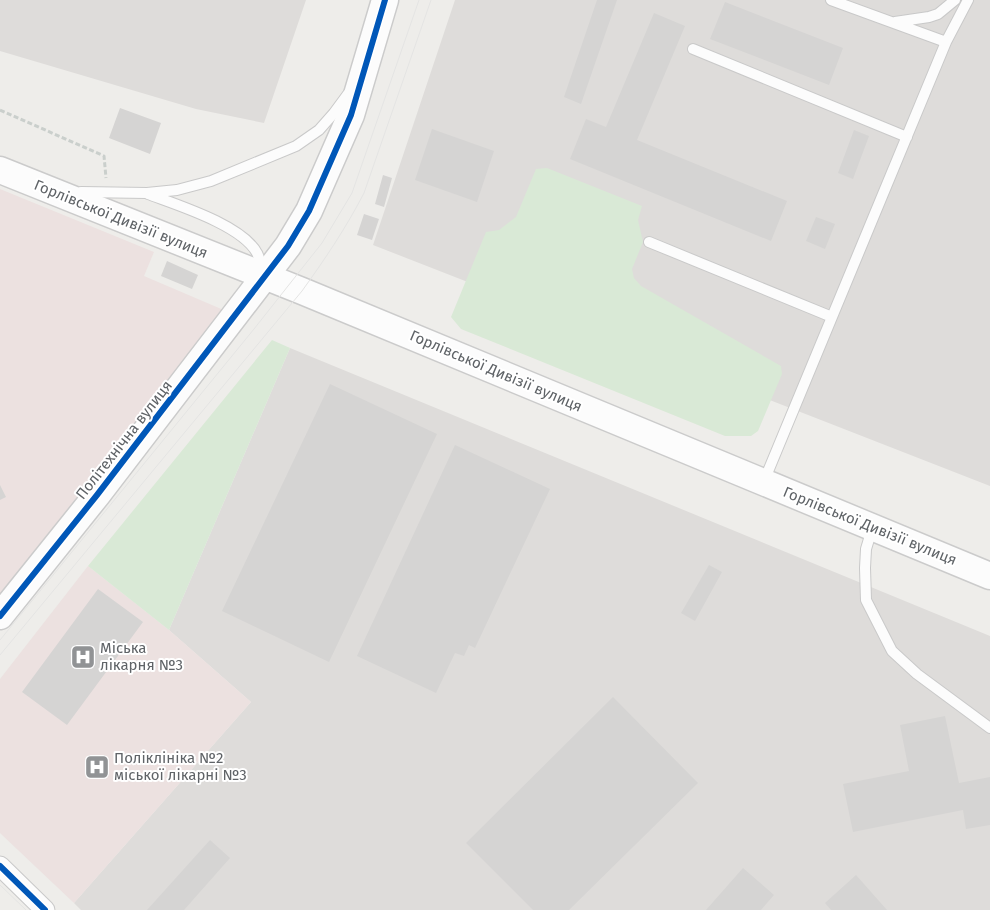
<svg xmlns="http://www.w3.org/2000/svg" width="990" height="910" font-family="'Fira Sans',sans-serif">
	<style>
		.industrial { fill: #dedcda }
		.medical { fill: #ece1e0 }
		.green { fill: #d9e9d6 }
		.building { fill: #d5d4d3 }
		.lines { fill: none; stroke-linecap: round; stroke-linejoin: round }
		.lane-casing { stroke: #c9c9c9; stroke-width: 12 }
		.street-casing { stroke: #c9c9c9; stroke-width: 21 }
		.secondary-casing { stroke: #cbcbcb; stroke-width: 29 }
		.path { stroke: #cacfcc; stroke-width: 3; stroke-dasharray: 5 2.5; stroke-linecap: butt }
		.lane { stroke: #fcfcfc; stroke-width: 10 }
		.street { stroke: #fcfcfc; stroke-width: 19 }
		.secondary { stroke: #fcfcfc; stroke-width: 26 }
		.tram { stroke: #e4e4e3; stroke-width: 1 }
		.cycleway-casing { stroke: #fff; stroke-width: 9 }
		.cycleway { stroke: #0057b8; stroke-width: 6 }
		.labels { text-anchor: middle; stroke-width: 4; stroke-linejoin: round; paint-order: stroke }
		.street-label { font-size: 15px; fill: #5f6367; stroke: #fff }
		.poi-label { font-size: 15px; fill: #5f6367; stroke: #fff; text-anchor: start }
	</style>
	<rect width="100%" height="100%" fill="#eeedea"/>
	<path class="industrial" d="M0,0H306L264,123L196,109L0,51Z
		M455,0H990V486L373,245Z
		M290,348L990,636V910H81L74,903L251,702L169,630Z"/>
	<path class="medical" d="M0,189L154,252L144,276L226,311L0,595Z
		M88,566L169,630L251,702L74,903L0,833V679Z"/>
	<path class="green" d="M547,168L642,206L638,220L643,242L632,269L634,278L641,286L781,366L782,374L758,431L751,436H725L461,329L451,317L486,232L499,230L516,217L536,169Z
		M272,340L290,348L169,630L88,566Z"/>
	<path class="building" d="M597,0H617L581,104L564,97Z
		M725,2L843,48L829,85L710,39Z
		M654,13L685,26L637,140L787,201L771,241L570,159L586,119L606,127Z
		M120,108L161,123L150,154L109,138Z
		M432,129L494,151L477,202L415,180Z
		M854,130L869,136L853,179L838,173Z
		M383,175L392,178L384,207L375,204Z
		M364,214L379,219L372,240L357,235Z
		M816,217L835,224L825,249L806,241Z
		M167,261L198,275L192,289L161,276Z
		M330,384L437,434L329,662L222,611Z
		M455,445L550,489L475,648L469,645L464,656L455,653L436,693L357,656Z
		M0,485L6,497L0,500Z
		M709,565L722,572L695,621L681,613Z
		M98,589L143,622L67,725L22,692Z
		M613,697L698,783L569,910H533L466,843Z
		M945,716L959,783L990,777V825L966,829L963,810L853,832L843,784L909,771L900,725Z
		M210,840L230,858L184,910H147Z
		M743,868L774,895L761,910H706Z
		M856,875L887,910H831L825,903Z"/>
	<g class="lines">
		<defs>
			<path id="lane" d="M831,0L946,42
				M895,22L929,17L938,14L955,0
				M693,49L907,137
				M81,192L147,193L177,190L211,181L296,146L319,130L334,113L348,94
				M148,194C177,205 242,225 257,253C260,259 261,266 263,272
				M649,242L832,317
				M764,481L946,42L968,0
				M872,529L866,549L865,568L866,600L892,651L917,674L990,728"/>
			<path id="street" d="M0,866L45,910"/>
			<path id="secondary" d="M0,170L302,291L990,576
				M0,616L97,495L288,246L309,211L351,115L385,0"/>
		</defs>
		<use href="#lane" class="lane-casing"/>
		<use href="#street" class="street-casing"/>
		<use href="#secondary" class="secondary-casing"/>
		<path class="path" d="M0,110L104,156L106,178"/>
		<use href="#lane" class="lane"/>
		<use href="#street" class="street"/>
		<use href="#secondary" class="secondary"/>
		<path class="tram" d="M0,640L254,329L322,243L352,193L419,0
			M0,655L302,291C325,259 346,228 364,193L431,0
			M0,885L26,910"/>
		<defs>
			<path id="cycleway" d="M0,616L97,495L288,246L309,211L351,115L385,0
				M0,866L45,910"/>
		</defs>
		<use href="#cycleway" class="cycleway-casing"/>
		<use href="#cycleway" class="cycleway"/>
	</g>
	<defs>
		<symbol id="hospital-square" viewBox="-11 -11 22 22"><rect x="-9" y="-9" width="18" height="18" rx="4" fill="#919395" stroke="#fff"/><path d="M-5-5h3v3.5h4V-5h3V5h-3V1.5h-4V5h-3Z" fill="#fff"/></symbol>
	</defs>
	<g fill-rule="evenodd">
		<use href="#hospital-square" x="69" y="643" width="28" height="28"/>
		<use href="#hospital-square" x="83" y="753" width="28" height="28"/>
	</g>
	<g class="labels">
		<g class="street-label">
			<text transform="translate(121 219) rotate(22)" y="5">Горлівської Дивізії вулиця</text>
			<text transform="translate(496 371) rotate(23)" y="5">Горлівської Дивізії вулиця</text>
			<text transform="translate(124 440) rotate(-52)" y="5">Політехнічна вулиця</text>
			<text transform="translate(870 526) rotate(22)" y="5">Горлівської Дивізії вулиця</text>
		</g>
		<g class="poi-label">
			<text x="100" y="653">Міська<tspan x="100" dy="17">лікарня №3</tspan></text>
			<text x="114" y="763">Поліклініка №2<tspan x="114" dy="17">міської лікарні №3</tspan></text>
		</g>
	</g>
</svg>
